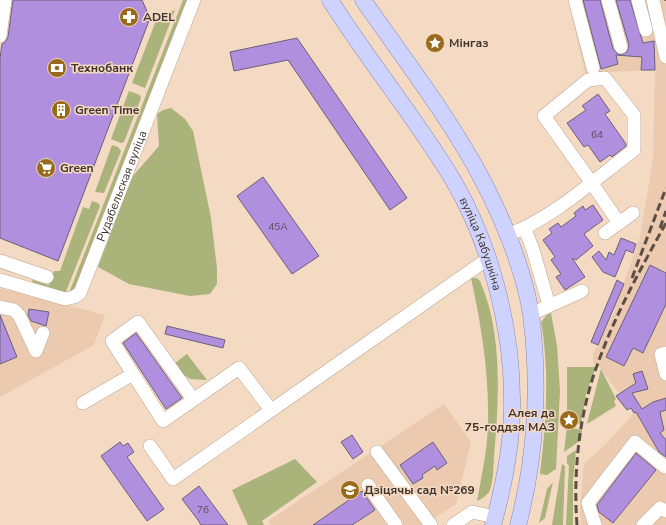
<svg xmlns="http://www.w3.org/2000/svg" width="666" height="525" font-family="'Nunito Sans',sans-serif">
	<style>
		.built { fill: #eccab0 }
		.green { fill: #a9b37a }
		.building { fill: #af8fde; stroke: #6a607a }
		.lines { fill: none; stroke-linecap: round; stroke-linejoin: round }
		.minor-casing { stroke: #bfa591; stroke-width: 14 }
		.major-casing { stroke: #8888b4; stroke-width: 17 }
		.minor { stroke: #fff; stroke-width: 13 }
		.major { stroke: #ced2fe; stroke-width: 16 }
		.rail { stroke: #5b4e44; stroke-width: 3; stroke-dasharray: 8 4; stroke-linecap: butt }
		.labels { text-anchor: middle; stroke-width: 3; stroke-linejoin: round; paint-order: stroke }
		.number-label { font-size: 10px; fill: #5c4c59 }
		.poi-label { font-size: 12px; font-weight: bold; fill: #40352d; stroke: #f4d9c3; text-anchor: start }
		.street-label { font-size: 12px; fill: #40352d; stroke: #f4d9c3 }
	</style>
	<rect width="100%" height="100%" fill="#f4d9c3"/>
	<path class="built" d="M568,0H666V525H581L580,509L584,464L608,442L634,413L631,408L627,410L617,395L619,393L597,364L593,365V354L613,315L640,237L653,160L655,70L585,73Z
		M0,288L105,315L94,345L0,397Z
		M444,404L471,442L456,504L424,525H271L268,521Z"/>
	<path class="green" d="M183,0H190L80,286L69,293Z
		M175,10L145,88L132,83L157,18Z
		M129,91L140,95L141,98L124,142L121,143L111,139Z
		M171,108L185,119L193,131L211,218L217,268V284L210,294L190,296L129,284L98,267L132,177L159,146L157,114L163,110Z
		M112,145L118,147L121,151L104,193L95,192Z
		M92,201L98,203L100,206L65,294L33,285L32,280L49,285L54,271H60L83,207L89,209Z
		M471,278H477L480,281C503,333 499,400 494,456C493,467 494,481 489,492C486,496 482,499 477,501C482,474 488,447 488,420C489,372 481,324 471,278Z
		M551,313L557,346L560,391L556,469L547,475L540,474C546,424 550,373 541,322L547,315Z
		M187,354L207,380L190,379L171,366Z
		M567,367H596L586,394L581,424L567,422Z
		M601,369L616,399L614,401L616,406L587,424Z
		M567,427L582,430L581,440L564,452Z
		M576,450L573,481V525H566L569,466L567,463V456Z
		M295,459L317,482L262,521L264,525H248L232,490Z
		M562,464L565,466L563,525H552Z
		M553,482L545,518L539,523L547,489Z"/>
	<path class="building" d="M13,0H142L150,18L58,261L0,238V58L2,44L6,41L8,37Z
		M583,0H600L613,49L619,55L627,52L629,45L616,0H630L643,43L654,41L655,70H641L642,57L616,55L618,64L601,69Z
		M297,38L407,198L390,210L288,60L234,71L230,52Z
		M598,94L610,111L605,114L626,144V146L612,157L610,155L600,162L588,145L584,147L567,123L586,110L582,106Z
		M263,177L319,256L292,274L237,196Z
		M593,205L603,220L584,234L593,246L576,260L572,258L585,277L565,290L556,277L561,274L551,260L555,257L543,240L552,233L549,229L558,223L561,227L576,216L574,213L583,206L585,210Z
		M621,238L636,244L633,253L626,250L615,277L603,272L592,257L599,251L606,260L609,252L614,255Z
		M650,265L666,273V304L643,353L633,348L624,366L606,357Z
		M617,280L624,284L598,345L591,342Z
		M29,309L49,312L46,326L31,321L28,315Z
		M0,315L17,357L0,364Z
		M167,326L225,340L223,348L165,334Z
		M136,333L182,398L166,409L123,343Z
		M642,371L648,389L632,393L642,409L653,402L666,398V410L660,412L664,430L660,433L666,440V457L659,452L636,412L634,413L631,408L627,410L616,396L636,383L633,374Z
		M352,435L363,452L353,459L341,442Z
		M120,442L123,446L128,443L134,452L127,457L164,509L147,521L101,456Z
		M433,442L447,463L437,470L435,466L422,475L423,478L413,484L400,465Z
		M636,453L656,470L613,523L599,512L597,505Z
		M199,486L228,525H201L198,520L182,499Z
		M362,491L375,510L352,525H313Z"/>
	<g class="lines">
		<defs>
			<g id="minor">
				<path d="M575,0L593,68"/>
				<path d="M608,0L621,47"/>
				<path d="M638,0L646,30"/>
				<path d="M653,0L666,57"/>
				<path d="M0,36L5,0"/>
				<path d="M619,223L633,213"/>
				<path d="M525,229L533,250L549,305"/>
				<path d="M507,235C552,219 595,179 634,150V115L605,78L588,80L544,116L591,182L619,223L605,233"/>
				<path d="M0,261L47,277"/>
				<path id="s1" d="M0,280L65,299L74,297L80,293L194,0"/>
				<path d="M0,307L14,310L19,315L36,351L43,333"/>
				<path d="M531,314L582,291"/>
				<path d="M666,353L661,354L666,374"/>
				<path d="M193,399L138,322L112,341L163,421L239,368L271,410"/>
				<path d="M83,403L133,374"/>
				<path d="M150,446L173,479L489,258"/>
				<path d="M377,452L431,525"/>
				<path d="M368,485L396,525"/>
				<path d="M453,525L472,512L495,517"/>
				<path d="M595,525L588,503L635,442L665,467"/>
				<path d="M643,525L660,508L666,511"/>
			</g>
			<g id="major">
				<path id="s2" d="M330,0C369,62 416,118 453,180C490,243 512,326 512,400C513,442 504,485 493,525"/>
				<path d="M363,0C404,59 450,118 483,181C503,219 525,273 531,315C540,384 536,458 518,525"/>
			</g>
		</defs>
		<use href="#minor" class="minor-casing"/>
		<use href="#major" class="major-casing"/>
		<use href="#minor" class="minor"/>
		<use href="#major" class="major"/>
		<path class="rail" d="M666,0V1
			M660,228L666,211
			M632,278L666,188
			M577,525C573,472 579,413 598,363C615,315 641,268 666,223"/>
	</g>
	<defs>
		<symbol id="pharmacy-disc" viewBox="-11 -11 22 22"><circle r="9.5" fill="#986a1a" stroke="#f4d9c3"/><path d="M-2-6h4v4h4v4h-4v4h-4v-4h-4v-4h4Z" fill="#fff"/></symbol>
		<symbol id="sight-disc" viewBox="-11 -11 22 22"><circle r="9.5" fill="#986a1a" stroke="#f4d9c3"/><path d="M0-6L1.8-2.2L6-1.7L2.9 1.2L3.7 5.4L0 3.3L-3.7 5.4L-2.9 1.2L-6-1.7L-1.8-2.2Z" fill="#fff"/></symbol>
		<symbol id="bank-disc" viewBox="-11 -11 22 22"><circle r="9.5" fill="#986a1a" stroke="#f4d9c3"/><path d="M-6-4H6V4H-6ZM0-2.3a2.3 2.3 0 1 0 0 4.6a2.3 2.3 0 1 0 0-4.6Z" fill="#fff"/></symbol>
		<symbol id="building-disc" viewBox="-11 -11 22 22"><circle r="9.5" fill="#986a1a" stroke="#f4d9c3"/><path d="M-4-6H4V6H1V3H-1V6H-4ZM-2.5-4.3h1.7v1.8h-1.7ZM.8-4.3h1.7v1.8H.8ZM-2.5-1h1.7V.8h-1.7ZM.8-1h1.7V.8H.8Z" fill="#fff"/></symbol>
		<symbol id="supermarket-disc" viewBox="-11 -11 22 22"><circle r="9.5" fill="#986a1a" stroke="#f4d9c3"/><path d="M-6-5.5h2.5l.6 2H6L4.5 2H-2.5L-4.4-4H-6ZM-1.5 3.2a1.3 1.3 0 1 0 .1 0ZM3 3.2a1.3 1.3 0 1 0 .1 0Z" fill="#fff"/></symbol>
		<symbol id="school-disc" viewBox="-11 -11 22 22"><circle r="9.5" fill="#986a1a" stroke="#f4d9c3"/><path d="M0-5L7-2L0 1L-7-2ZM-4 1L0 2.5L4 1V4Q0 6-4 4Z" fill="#fff"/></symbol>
	</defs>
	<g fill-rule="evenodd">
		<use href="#pharmacy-disc" x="118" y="6" width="22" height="22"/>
		<use href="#sight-disc" x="424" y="32" width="22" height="22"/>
		<use href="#bank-disc" x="46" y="57" width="22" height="22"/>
		<use href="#building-disc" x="50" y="99" width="22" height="22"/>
		<use href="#supermarket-disc" x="35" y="157" width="22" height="22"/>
		<use href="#sight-disc" x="558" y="409" width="22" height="22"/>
		<use href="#school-disc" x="339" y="479" width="22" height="22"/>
	</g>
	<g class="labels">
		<g class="number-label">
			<text x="597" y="138">64</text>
			<text x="278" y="230">45А</text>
			<text x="203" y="513">76</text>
		</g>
		<g class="poi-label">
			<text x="143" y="21">ADEL</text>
			<text x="449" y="47">Мінгаз</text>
			<text x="71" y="72">Технобанк</text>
			<text x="75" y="114">Green Time</text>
			<text x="60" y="172">Green</text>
			<text x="555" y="417" text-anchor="end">Алея да<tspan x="555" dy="14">75-годдзя МАЗ</tspan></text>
			<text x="364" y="494">Дзіцячы сад №269</text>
		</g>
		<g class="street-label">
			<text dy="4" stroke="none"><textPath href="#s1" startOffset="199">Рудабельская вуліца</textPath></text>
			<text dy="4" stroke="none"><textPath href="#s2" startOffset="288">вуліца Кабушкіна</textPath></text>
		</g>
	</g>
</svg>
